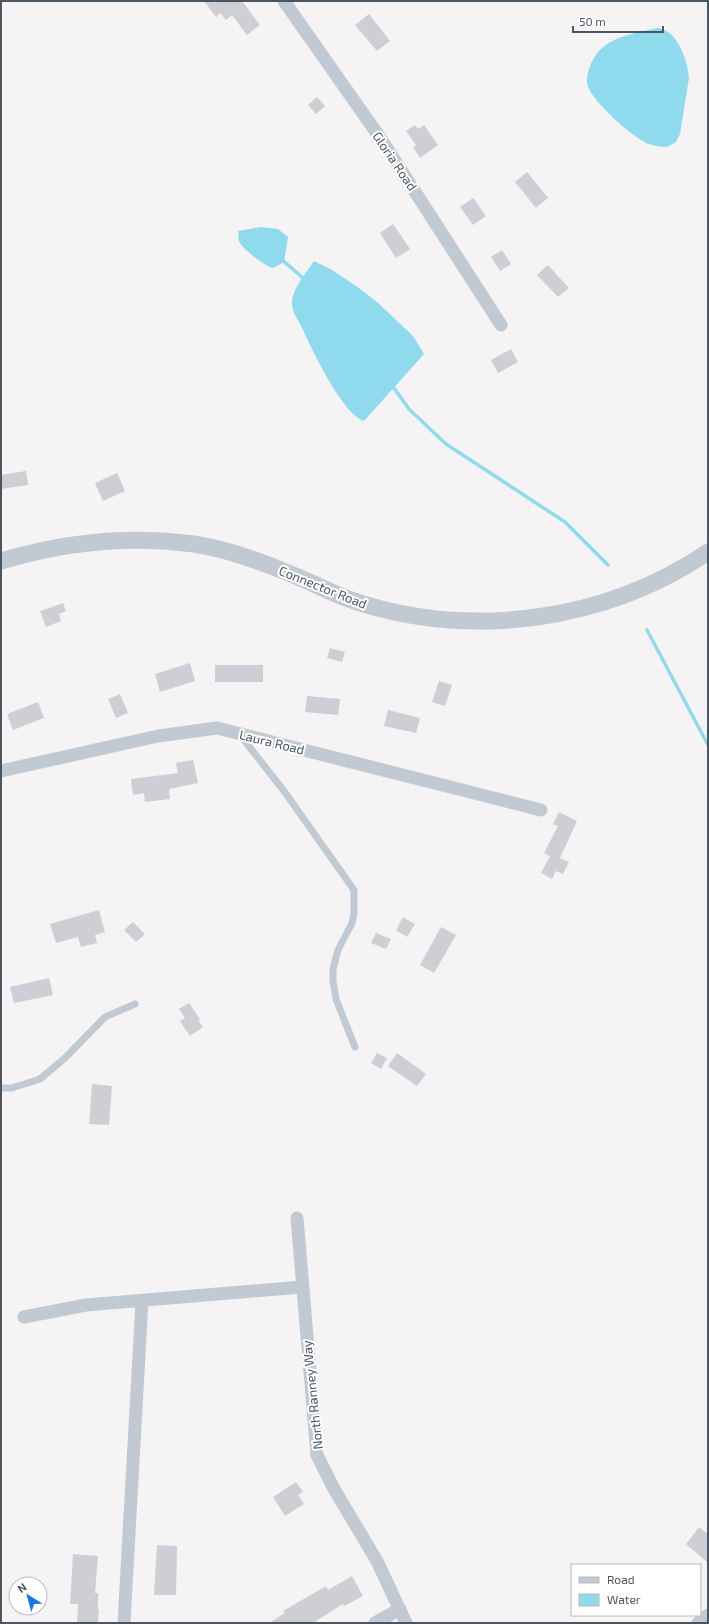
<svg xmlns="http://www.w3.org/2000/svg" width="709" height="1624" font-family="'Exo 2',sans-serif">
	<style>
		.water { fill: #90daee }
		.lines { fill: none; stroke-linecap: round; stroke-linejoin: round }
		.stream { stroke: #90daee; stroke-width: 3.5 }
		.building { fill: #cdcfd5 }
		.service { stroke: #c1cad2; stroke-width: 7 }
		.minor { stroke: #c1cad2; stroke-width: 13 }
		.tertiary { stroke: #c1cad2; stroke-width: 17 }
		.labels { text-anchor: middle; stroke-width: 4; stroke-linejoin: round; paint-order: stroke }
		.street-label { font-size: 13px; fill: #4a5661; stroke: #fff }
	</style>
	<rect width="100%" height="100%" fill="#f5f3f3"/>
	<path class="water" d="M657,28C677,29 688,61 689,78L680,134L676,142L667,147C661,147 654,146 649,144C634,139 589,99 587,83C586,72 593,57 600,50C615,35 638,33 657,28Z
		M261,227L278,229L288,237L284,262L273,268C265,266 242,249 239,241C238,239 239,234 238,231Z
		M314,261L332,270L359,288L377,302L413,336L424,354L364,421C342,414 312,349 302,328C299,321 292,312 292,305C291,290 306,273 314,261Z"/>
	<g class="lines">
		<path class="stream" d="M280,258L303,278L306,279
			M391,384L409,409L446,444L565,522L608,565
			M647,630L708,745"/>
	</g>
	<path class="building" d="M204,1H242L260,25L247,35L232,15L226,20L220,13L216,17Z
		M369,14L390,41L377,51L355,25Z
		M317,97L325,106L316,114L308,105Z
		M415,125L418,129L424,125L438,145L420,158L413,147L416,145L406,131Z
		M527,172L548,198L536,208L515,182Z
		M473,198L486,216L473,225L460,207Z
		M393,224L410,249L396,258L380,233Z
		M502,250L511,264L500,271L491,257Z
		M548,265L569,288L558,297L537,275Z
		M511,349L518,362L498,373L491,360Z
		M26,471L28,485L1,489V475Z
		M117,473L125,491L103,501L95,483Z
		M63,603L66,611L59,614L61,621L46,627L40,611Z
		M330,648L345,652L342,662L327,658Z
		M190,663L195,681L160,692L155,674Z
		M215,665H263V682H215Z
		M439,681L452,685L445,706L432,702Z
		M120,694L128,713L116,718L108,699Z
		M307,696L340,699L338,715L305,712Z
		M38,702L44,718L13,730L7,714Z
		M388,710L420,718L416,733L384,726Z
		M193,760L198,783L169,789L170,799L145,802L144,793L133,795L131,779L178,773L176,763Z
		M559,812L577,821L560,858L569,862L563,874L556,871L552,879L541,873L550,856L544,853L558,826L553,824Z
		M99,910L105,932L95,935L97,943L81,947L78,937L56,943L50,924Z
		M403,917L415,924L407,937L396,930Z
		M133,922L145,934L136,942L124,930Z
		M441,927L456,935L434,973L420,965Z
		M376,933L391,939L386,949L371,943Z
		M49,978L53,995L14,1003L10,987Z
		M189,1003L200,1019L198,1020L203,1027L190,1036L180,1021L185,1018L179,1009Z
		M377,1053L387,1058L381,1069L371,1063Z
		M397,1053L426,1074L417,1086L388,1066Z
		M92,1084L112,1086L109,1125L89,1124Z
		M296,1482L303,1492L298,1495L304,1504L285,1516L273,1497Z
		M699,1527L708,1534V1563L686,1544Z
		M157,1545L177,1546L176,1595H154Z
		M73,1554L98,1556L95,1593H98V1610H99L98,1623H77L78,1604H70Z
		M352,1576L363,1596L344,1606L343,1604L313,1623H269L285,1613L283,1611L326,1586L328,1590Z"/>
	<g class="lines">
		<path class="service" d="M240,735L284,791L354,890V913L352,923L338,950L333,969V981L336,999L355,1047
			M1,1088H12L40,1079L65,1058L105,1017L135,1004"/>
		<path class="minor" d="M284,1L381,139L501,325
			M1,771L158,736L217,728L541,810
			M297,1218L317,1455L334,1489L377,1561L406,1623
			M24,1317L86,1305L302,1287
			M124,1623L142,1301
			M375,1623L400,1609
			M698,1623L708,1615"/>
		<path class="tertiary" d="M1,561C64,542 128,535 194,544C226,549 257,560 286,572C309,581 331,593 354,601C472,640 606,621 708,552"/>
	</g>
	<g class="labels">
		<g class="street-label">
			<text transform="translate(395 161) rotate(56)" y="5">Gloria Road</text>
			<text transform="translate(323 587) rotate(22)" y="5">Connector Road</text>
			<text transform="translate(272 742) rotate(14)" y="5">Laura Road</text>
			<text transform="translate(312 1395) rotate(-96)" y="5">North Ranney Way</text>
		</g>
	</g>
	<rect width="709" height="1624" fill="none" stroke="#4a5661" stroke-width="4"/>
	<rect x="571" y="1564" width="130" height="52" fill="#ffffff" stroke="#b7bbc0"/>
	<rect x="579" y="1577" width="20" height="6" fill="#c1cad2" stroke="#b7bbc0"/>
	<text x="607" y="1584" font-size="12" fill="#4a5661">Road</text>
	<rect x="579" y="1594" width="20" height="12" fill="#90daee" stroke="#b7bbc0"/>
	<text x="607" y="1604" font-size="12" fill="#4a5661">Water</text>
	<g transform="translate(28 1596) rotate(323)"><circle r="19" fill="#ffffff" stroke="#b7bbc0"/>
	<path d="M0-3L7 15L0 10L-7 15Z" fill="#1a73e8"/>
	<text y="-6" font-size="11" font-weight="bold" text-anchor="middle" fill="#4a5661">N</text>
	</g>
	<path d="M573 26v6h90v-6" fill="none" stroke="#4a5661" stroke-width="2"/>
	<text x="579" y="26" font-size="12" fill="#4a5661" stroke="#ffffff" stroke-width="3" paint-order="stroke">50 m</text>
</svg>
